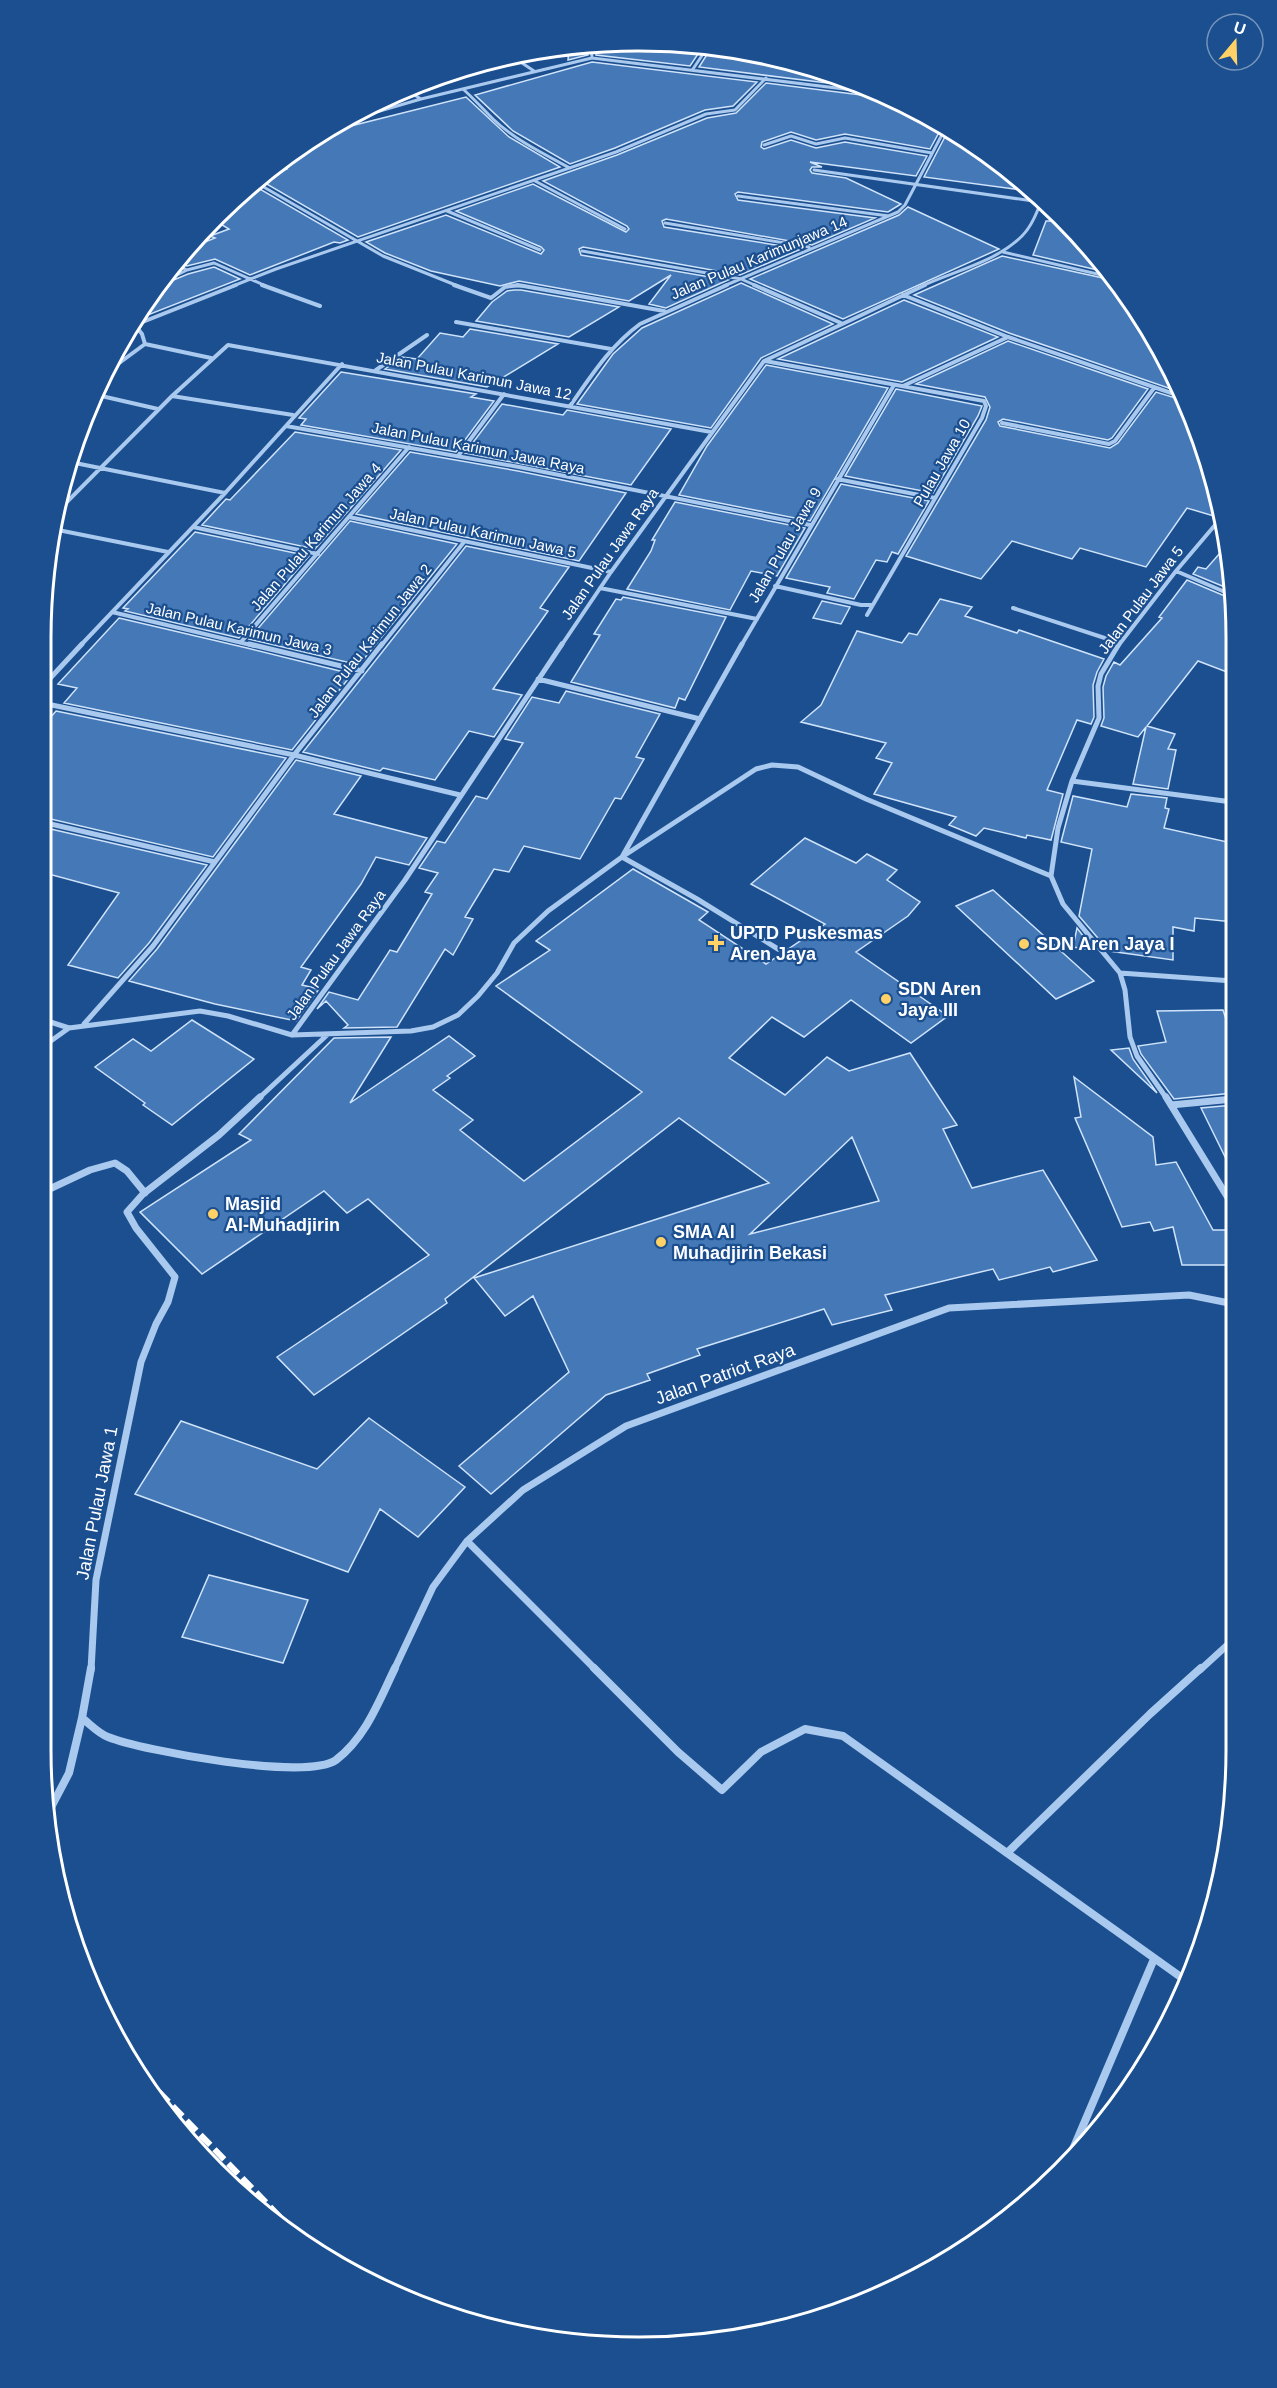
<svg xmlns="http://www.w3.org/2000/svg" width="1277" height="2388" font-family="Arial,sans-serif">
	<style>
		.building { fill: #4478b7; stroke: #cfe3fa; stroke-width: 1.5; fill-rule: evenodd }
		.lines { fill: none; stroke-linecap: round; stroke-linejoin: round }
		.minor-far4 { stroke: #a9c9ee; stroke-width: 3 }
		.minor-far3 { stroke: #a9c9ee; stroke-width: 4 }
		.minor-far2 { stroke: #a9c9ee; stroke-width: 5 }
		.minor-far1 { stroke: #a9c9ee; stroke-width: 7 }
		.minor { stroke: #a9c9ee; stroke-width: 8 }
		.rail { stroke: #fff; stroke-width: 6; stroke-dasharray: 14 6; stroke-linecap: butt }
		.poi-dot { fill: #ffd166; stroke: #1b4f8f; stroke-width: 2 }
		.labels { text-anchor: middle; stroke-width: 4.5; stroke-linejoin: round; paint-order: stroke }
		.far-street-label { font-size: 15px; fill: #fff; stroke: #1b4f8f }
		.poi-label { font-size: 18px; font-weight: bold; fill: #fff; stroke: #1b4f8f; text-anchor: start }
		.street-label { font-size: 18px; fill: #fff; stroke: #1b4f8f }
		.rim { fill: none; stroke: #fff; stroke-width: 3 }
	</style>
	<rect width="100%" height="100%" fill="#1b4f8f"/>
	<path class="building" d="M599,42L683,45H704L690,66L596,55L595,43Z
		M587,44L588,55L568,60L569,47Z
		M713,45L790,63L788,65L830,72L840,77L835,84L699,67Z
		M592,62L757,82L733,106L705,110L615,148L570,164L513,131L475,95Z
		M766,83L877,97L880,95L943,125L930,149L845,134L816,140L791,132L762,142L761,147L764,149L791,140L816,148L845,142L927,156L916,176L810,162L822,167H812L810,170L812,173L846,178L901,204L888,212L738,192L735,194L738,200L875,218L812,245L666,219L662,221L664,227L801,249L740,275L583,247L579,249L581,255L728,280L666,308L649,304L671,275L629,301L519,281L500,286L431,271L385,253L366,242L446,215L541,254L544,250L541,247L456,211L533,184L626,232L629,229L627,226L543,181L617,155L707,118L736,113Z
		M466,97L509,137L560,167L358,237L258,179L287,169L278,162L313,140L335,135L331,131Z
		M949,129L1033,189L1036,192L924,177Z
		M252,185H253L348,240L340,243L334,242L250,275L215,259L187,266L177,261L185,250L215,238L210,236L229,229L214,220Z
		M908,207L999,249L843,319L750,279L899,215Z
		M1046,221H1061L1106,272L1033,255Z
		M1002,256L1112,280L1136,306L1177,391L1009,333L914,295Z
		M214,267L240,279L135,320L159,286L188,274Z
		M741,283L833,324L761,358L711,428L577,404L613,354L642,328Z
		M514,290H521L619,307L569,337L476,321L492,302L507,291Z
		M904,300L998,337L902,382L778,359Z
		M470,329L558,344L487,387L385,369L402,357L417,359L440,333L463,337Z
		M1008,341L1148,389L1112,438L1108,440L1003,419L998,422L1000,426L1110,448L1118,443L1156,392L1182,400L1205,446L1221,514L1217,517L1187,508L1146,567L1080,548L1072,559L1012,541L981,579L906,556L986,420L990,407L985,397L916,384Z
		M766,365L888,388L810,521L679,495L707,446Z
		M341,372L476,394L471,397L494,401L456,452L301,425L306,419L299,418Z
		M896,389L982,406L978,416L933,493L845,476Z
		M502,404L563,415L567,410L671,429L631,485L465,453Z
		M295,432L401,450L315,549L202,525L226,499L230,500Z
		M410,452L518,471L626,493L579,561L356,514Z
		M841,484L929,501L898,554L892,552L887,562L876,560L854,599L827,593L830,587L786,578Z
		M675,502L805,528L777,576L751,571L730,610L627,589L651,551L655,540H652Z
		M350,521L457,544L359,665L249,639Z
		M195,532L309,556L239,638L125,611L128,609L123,608Z
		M1228,544L1231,561L1232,590L1193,574L1198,567L1206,569Z
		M466,546L569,567L540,608L548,611L493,689L522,695L494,737L469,731L435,780L383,768L380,771L303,752Z
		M1187,580L1232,599V674L1198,661L1147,726L1175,734L1168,749L1176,750L1168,789L1133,784L1146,727L1138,737L1101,726L1104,718L1103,687L1106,676L1114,662L1120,665L1162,618L1159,617Z
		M623,597L726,617L685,700L679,698L675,708L571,682L600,635L594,634L616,599L621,600Z
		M940,599L972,607L965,616L1017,633L1019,630L1104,659L1097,672L1093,685L1094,717L1091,724L1077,720L1047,790L1063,794L1051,840L1027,835L1026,838L984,828L976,836L949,825L956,817L874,794L892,763L876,758L886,743L801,722L821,705L857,631L902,643L909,633L917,635Z
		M822,601L850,607L841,624L813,618Z
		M119,618L247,648L352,674L292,750L64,703L77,688L58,684Z
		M566,691L660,714L636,757L644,759L621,799L615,798L580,859L524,846L509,872L494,869L465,917L473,919L453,955L445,949L397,1027L344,1028L348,1025L326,1001L317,1009L329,992L358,1000L390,950L397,952L432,894L425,892L438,873L419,868L437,841L445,843L476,796L487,799L523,743L505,739L532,697L559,703Z
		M56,711L286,758L213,857L42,817V727Z
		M296,760L361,776L334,814L427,838L409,865L376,857L361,884L301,967L311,970L302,985L319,989L296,1021L215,1004L129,981L157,949Z
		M1131,794L1167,798L1165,808L1169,809L1164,828L1232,843L1233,922L1195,918L1194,931L1173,927V960L1109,951L1079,916L1092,849L1061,842L1073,796L1127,807Z
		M42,827L207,865L149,943L118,978L68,965L119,893L41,872Z
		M805,838L856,863L867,854L897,870L887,880L920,902L908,916L856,952L948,1016L911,1043L851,1000L804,1037L772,1017L729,1058L785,1095L827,1057L849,1071L910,1053L957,1125L943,1129L972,1188L1043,1170L1097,1260L1053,1272L1050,1267L999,1280L993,1269L885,1295L892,1310L832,1325L824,1309L697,1349L700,1355L647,1374L650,1380L606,1395L491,1494L459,1466L569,1372L533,1296L505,1316L474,1278L769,1183L679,1118L445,1299L447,1303L314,1395L277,1357L429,1255L368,1199L347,1213L324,1191L202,1274L140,1212L251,1140L239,1134L334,1038L391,1037L350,1103L449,1036L475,1056L447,1076L450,1078L433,1090L473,1120L460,1130L524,1181L642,1092L496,986L550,950L536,941L633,869L708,912L699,920L766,964L825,924L751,884ZM852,1137L879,1201L750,1234L789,1197Z
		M993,890L1022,916L1094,981L1056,999L956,906Z
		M1077,928L1094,950L1073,947Z
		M1223,1010L1233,1041V1093L1174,1099L1141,1054L1138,1046L1166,1042L1157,1011Z
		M192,1020L254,1059L172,1125L143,1105L145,1103L95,1067L133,1039L151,1051Z
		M1129,1048L1133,1059L1157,1093L1111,1050Z
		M1074,1077L1153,1137L1156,1165L1176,1162L1213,1230H1233L1234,1265H1182L1173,1227L1154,1231L1150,1222L1122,1227L1075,1118L1081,1117Z
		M1233,1105V1173L1201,1108Z
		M369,1418L465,1487L418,1537L380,1509L348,1572L135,1494L181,1421L317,1469Z
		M209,1575L308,1600L283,1663L182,1637Z"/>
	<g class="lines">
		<path class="minor-far4" d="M591,43L592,58
			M504,58L519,61L534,71
			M693,69L709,45
			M837,88L844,78
			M463,89C474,99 483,109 493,119C515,140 544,154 570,168
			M406,90L421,99
			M342,122L421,99L592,58L877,93
			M764,145L791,136L816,144L845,138L932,153
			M814,170L1040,202
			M535,181L625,229
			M255,182L383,256L458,286
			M738,196L889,216
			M447,211L540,250
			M665,223L809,247
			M582,251L741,279L757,286
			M1003,252L1110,277
			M175,264L187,270L214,263L266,286
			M161,283L187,270
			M233,286L276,269L616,152L706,114L735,110L766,78
			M510,286H525
			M724,286L898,212L905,205L946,127
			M922,286C954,271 996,262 1022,236C1032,226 1037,212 1042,199"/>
		<path class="minor-far3" d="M262,285L320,306
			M454,285L491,298L505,287L518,285L664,311
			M754,285L841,323
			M903,295L1008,337L1180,396
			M456,322L611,349
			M134,324L142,334L145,344
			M135,325L236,285
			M145,344L211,358
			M765,361L984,401L986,406L982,418L867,615
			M376,370L427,335
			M107,372L145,344
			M903,386L1008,337
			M97,395L158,409
			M172,396L293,415
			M570,406C591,376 610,346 640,324L727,285
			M1002,423L1109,444L1115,441L1154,388
			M286,426L519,467L810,525
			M458,456L504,394
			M70,462L225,493
			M837,479L935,498
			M56,513L172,396L228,345L711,432
			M349,517L611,572
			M193,527L318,554
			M53,529L168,552
			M1176,571L1232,595
			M775,586L861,605H873
			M600,588L757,619
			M1013,608L1120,643
			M112,612L255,646
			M241,642L409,447
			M80,646L226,492L342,364
			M381,646L464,542
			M561,646L611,572L764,361L925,285
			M741,646L894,385
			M1118,646L1176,571L1221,518"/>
		<path class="minor-far2" d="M249,644L362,671
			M742,644L622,857L697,899L778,949
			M538,679L700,719
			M42,687L82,644
			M42,703L294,755L460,795
			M1072,781L1232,802
			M42,822L215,862
			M1051,876L1058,828L1072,781L1099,718L1098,686L1101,674L1119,644
			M1120,973L1233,981
			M41,1019L69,1028L200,1011L228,1016L292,1035L411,1031L433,1027L458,1015L478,996L497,973L514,943L548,911L622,857L756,769L772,765L798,767L866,799L1051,876L1063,904L1120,973L1125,990L1130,1037L1137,1056L1167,1099
			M84,1024L153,946L294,755L382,644
			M292,1035L405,880L562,644
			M41,1048L69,1028
			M258,1099L327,1035"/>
		<path class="minor-far1" d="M1166,1097L1233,1206
			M1171,1105L1233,1099
			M41,1193L90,1170L115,1163L127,1171L145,1193
			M467,1541L596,1670
			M91,1670L96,1580L141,1362L156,1324L168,1302L175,1277L136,1228L127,1212L143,1194L219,1135L260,1097
			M394,1670L433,1587L467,1541L523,1490L626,1426L949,1308L1189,1295L1234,1304
			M1200,1670L1235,1638"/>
		<path class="minor" d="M91,1668L82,1718C90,1724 98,1733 108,1737C143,1751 307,1781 336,1760C366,1737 379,1701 395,1668
			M594,1668L678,1752L722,1790L761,1752L805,1729L843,1736L1185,1980
			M47,1815L69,1773L82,1718
			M1007,1853L1150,1714L1201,1668
			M1068,2161L1154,1959"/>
		<path class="rail" d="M131,2063L311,2249"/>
	</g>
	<g class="poi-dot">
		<path d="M713 934h6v6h6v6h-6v6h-6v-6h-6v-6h6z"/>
		<circle cx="1024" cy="944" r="6"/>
		<circle cx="886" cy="999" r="6"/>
		<circle cx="213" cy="1214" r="6"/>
		<circle cx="661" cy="1242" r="6"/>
	</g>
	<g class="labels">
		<g class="far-street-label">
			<text transform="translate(759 258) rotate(-23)" y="5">Jalan Pulau Karimunjawa 14</text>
			<text transform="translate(474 376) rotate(11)" y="5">Jalan Pulau Karimun Jawa 12</text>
			<text transform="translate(478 448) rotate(11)" y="5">Jalan Pulau Karimun Jawa Raya</text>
			<text transform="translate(942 463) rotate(-60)" y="5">Pulau Jawa 10</text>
			<text transform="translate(483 533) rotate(12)" y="5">Jalan Pulau Karimun Jawa 5</text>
			<text transform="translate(316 537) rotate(-49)" y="5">Jalan Pulau Karimun Jawa 4</text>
			<text transform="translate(785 545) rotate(-60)" y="5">Jalan Pulau Jawa 9</text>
			<text transform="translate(610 554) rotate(-55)" y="5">Jalan Pulau Jawa Raya</text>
			<text transform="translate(1141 600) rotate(-53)" y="5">Jalan Pulau Jawa 5</text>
			<text transform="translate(239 629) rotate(13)" y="5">Jalan Pulau Karimun Jawa 3</text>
			<text transform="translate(370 641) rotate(-52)" y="5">Jalan Pulau Karimun Jawa 2</text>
			<text transform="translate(336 955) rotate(-54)" y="5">Jalan Pulau Jawa Raya</text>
		</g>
		<g class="poi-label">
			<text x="730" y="939">UPTD Puskesmas<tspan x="730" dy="21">Aren Jaya</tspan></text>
			<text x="1036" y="950">SDN Aren Jaya I</text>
			<text x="898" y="995">SDN Aren<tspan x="898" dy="21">Jaya III</tspan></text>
			<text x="225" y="1210">Masjid<tspan x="225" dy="21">Al-Muhadjirin</tspan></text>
			<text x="673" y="1238">SMA Al<tspan x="673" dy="21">Muhadjirin Bekasi</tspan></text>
		</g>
		<g class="street-label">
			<text transform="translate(725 1374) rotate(-20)" y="6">Jalan Patriot Raya</text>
			<text transform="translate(97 1503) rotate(-79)" y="6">Jalan Pulau Jawa 1</text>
		</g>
	</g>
	<path d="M0 0H1277V2388H0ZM638 51H639A587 587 0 0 1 1226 638V1750A587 587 0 0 1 639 2337H638A587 587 0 0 1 51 1750V638A587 587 0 0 1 638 51Z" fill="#1b4f8f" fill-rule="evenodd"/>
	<path class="rim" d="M638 51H639A587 587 0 0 1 1226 638V1750A587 587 0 0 1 639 2337H638A587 587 0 0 1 51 1750V638A587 587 0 0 1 638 51Z"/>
	<g transform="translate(1235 42) rotate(19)"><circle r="28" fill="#1b4f8f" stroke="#7695bc" stroke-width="1.5"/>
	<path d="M0-4.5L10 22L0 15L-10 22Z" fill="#ffd166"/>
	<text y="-9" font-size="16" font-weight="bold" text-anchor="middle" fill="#ffffff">U</text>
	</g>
</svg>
